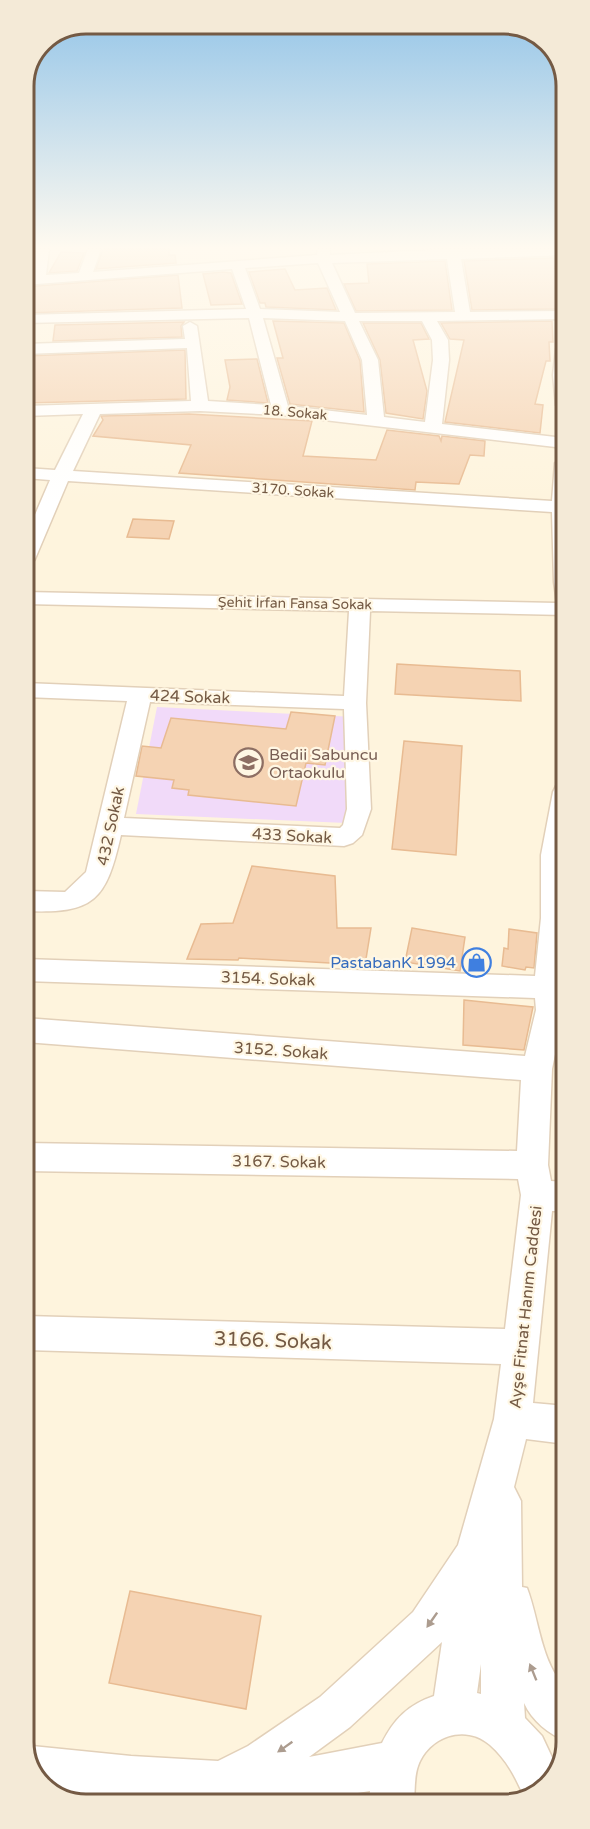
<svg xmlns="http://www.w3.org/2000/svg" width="590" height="1829" font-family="'Varela Round',sans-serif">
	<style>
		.education { fill: #f1daf9 }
		.building { fill: #f5d3b3; stroke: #e8bb92; stroke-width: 1.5 }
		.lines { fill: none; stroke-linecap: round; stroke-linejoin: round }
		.minor-casing { stroke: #e2d0b9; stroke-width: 3 }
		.minor { fill: #fff; fill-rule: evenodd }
		.oneway { fill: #ac9c8f }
		.labels { text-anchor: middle; stroke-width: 4.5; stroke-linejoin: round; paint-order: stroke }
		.far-street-label { font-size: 14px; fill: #745a44; stroke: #fff7e4 }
		.street-label { font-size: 16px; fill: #745a44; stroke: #fff7e4 }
		.education-label { font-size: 16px; fill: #785e54; stroke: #fff7e4; text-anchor: start }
		.shop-label { font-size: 16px; fill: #366cbe; stroke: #fff7e4; text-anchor: end }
		.near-street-label { font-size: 20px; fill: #745a44; stroke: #fff7e4 }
		.rim { fill: none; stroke: #745a44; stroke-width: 3 }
	</style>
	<rect width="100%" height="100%" fill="#fef4dd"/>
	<path class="education" d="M157,707L355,717L346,823L136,814Z"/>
	<path class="building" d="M103,249H169V255H175L176,263L96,269Z
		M61,252L84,253L77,271L49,273Z
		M554,258L560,309L472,310L464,261Z
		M445,261L452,310L356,311L344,284L369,283L367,264Z
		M285,269L295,290L327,288L336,310L266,307L265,303H260L249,272Z
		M223,272L231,273L242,304L211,305L203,274Z
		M178,275L182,308L24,313V287Z
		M273,321L344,323L360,361L364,412L290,404L277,358H283Z
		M552,321L553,342H549L550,361H546L535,404L543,405L540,433L445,422L464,340L450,339L441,323Z
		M184,322L181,326L182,337L53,341L55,325Z
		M363,323H421L429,339L413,340L427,391L423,419L386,413L380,360Z
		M185,350L186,399L24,403L25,356Z
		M257,359L268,403L227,400L230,387L225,360Z
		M189,414L312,421L303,456L376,460L387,430L439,436L441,441L442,436L485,441L484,456L470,455L459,484L416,482L415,490L179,473L191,445L93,436L103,420L101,416Z
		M133,519L174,521L169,539L127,537Z
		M397,664L520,671L521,701L395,694Z
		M291,712L335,716L325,765L306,763L296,806L188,795L189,790L172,788L174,780L136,776L142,746L161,748L171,718L286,729Z
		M404,741L462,746L456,855L392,849Z
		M252,866L335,876L337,928H371L365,965L239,958L238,960L187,959L201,924L233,923Z
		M412,928L465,937L460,971L405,962Z
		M509,929L537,933L534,968L526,967L525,970L502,966L504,948L508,949Z
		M464,1000L533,1007L524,1050L463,1045Z
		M130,1591L261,1616L246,1709L109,1683Z"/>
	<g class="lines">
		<defs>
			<path id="minor" d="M36,249H49L46,275L79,273L88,249H101L93,272L317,255L318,249H330V255L453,249H564V255L461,259L470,312L564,311V319L437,321L448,340L449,360L442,424L564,438V448L281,415L200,411L100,414L73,471L552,501L555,463L564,458L565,615L370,611L366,703L371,809L362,835L353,843L344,846L121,835C106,901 94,914 25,911V891L65,892L86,872L127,701L25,697V683L344,696L349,611L25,604V592L557,603L554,582L552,512L68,481L35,559L32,563L25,565V538L50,480L25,478V468L55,470L83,414L25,416L24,406L191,401L187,348L24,354V344L185,339L183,326L190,322L197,326L208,401L271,405L249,318L24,323V315L246,309L232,269L24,285V277L32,276ZM447,259L455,312L355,313L332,263ZM318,263L340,312L260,309L245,268ZM263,318L345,321L362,360L367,415L288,406ZM359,321H422L432,340L433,360L425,422L384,417L378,360ZM150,702L344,709L347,809L343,825L340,828L124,818Z
				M564,344V410L556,405L553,375L556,349Z
				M565,784V956L562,987L564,1010L552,1069L548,1165L551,1181L565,1182V1211H552L533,1403L566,1406V1444L526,1439L514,1487L521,1501L522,1587L527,1588C539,1619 541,1664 566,1688V1741C549,1734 532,1721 524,1703L525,1718L542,1736L557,1768L553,1781L525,1799C516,1778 507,1760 490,1745C465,1723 428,1737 418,1766C414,1777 415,1792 414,1803L368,1804L370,1791L289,1804L147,1805L146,1802L53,1793C39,1787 26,1763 26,1748L32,1746L131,1756L218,1761L248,1746L320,1697L413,1612L458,1545L494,1419L501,1364L26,1350V1316L505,1329L521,1195L518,1179L25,1171V1143L517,1151L521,1080L25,1042V1018L525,1056L536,1010L535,998L25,981V959L535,976L541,918V855L553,792L556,786ZM442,1642L434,1696C408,1705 394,1719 382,1743L309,1757L350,1727ZM481,1664V1694L477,1693Z"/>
		</defs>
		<use href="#minor" class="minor-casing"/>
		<use href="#minor" class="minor"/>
	</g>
	<defs><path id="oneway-solid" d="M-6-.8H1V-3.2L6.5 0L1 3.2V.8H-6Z" transform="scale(1.5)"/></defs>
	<g class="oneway">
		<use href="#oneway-solid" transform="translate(432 1620) rotate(125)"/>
		<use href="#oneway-solid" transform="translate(533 1672) rotate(-112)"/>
		<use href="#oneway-solid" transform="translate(285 1747) rotate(145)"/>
	</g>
	<linearGradient id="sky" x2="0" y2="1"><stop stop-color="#92c4e8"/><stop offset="0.49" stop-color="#fffaf0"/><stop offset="1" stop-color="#fffaf0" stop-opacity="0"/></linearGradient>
	<rect width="590" height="505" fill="url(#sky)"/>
	<defs>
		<symbol id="school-ring" viewBox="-11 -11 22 22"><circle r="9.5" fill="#fff7e4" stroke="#8d6e63" stroke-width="1.5"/><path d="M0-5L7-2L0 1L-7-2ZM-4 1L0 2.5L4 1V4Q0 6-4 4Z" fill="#8d6e63"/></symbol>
		<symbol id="shop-ring" viewBox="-11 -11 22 22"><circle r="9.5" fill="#fff7e4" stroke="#3f7fe0" stroke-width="1.5"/><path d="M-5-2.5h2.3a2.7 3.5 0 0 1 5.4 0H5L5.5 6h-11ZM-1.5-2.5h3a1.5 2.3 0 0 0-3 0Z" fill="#3f7fe0"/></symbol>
	</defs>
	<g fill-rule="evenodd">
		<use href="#school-ring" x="232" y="746" width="33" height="33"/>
		<use href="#shop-ring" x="460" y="946" width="33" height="33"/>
	</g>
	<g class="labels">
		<g class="far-street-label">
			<text transform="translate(295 412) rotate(5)" y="5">18. Sokak</text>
			<text transform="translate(293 490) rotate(4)" y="5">3170. Sokak</text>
			<text transform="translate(295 603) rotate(1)" y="5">Şehit İrfan Fansa Sokak</text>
		</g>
		<g class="street-label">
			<text transform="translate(190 696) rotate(2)" y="6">424 Sokak</text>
			<text transform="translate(110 826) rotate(-78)" y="6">432 Sokak</text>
			<text transform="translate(292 835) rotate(3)" y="6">433 Sokak</text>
			<text transform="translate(268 978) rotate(2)" y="6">3154. Sokak</text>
			<text transform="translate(281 1050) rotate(4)" y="6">3152. Sokak</text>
			<text transform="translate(279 1161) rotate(1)" y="6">3167. Sokak</text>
			<text transform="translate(525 1307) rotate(-84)" y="6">Ayşe Fitnat Hanım Caddesi</text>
		</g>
		<g class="education-label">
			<text x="269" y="760">Bedii Sabuncu<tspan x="269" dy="18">Ortaokulu</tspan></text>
		</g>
		<g class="shop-label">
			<text x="456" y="968">PastabanK 1994</text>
		</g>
		<g class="near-street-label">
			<text transform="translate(273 1340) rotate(2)" y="7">3166. Sokak</text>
		</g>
	</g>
	<path d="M0 0H590V1829H0ZM86 34H504A52 52 0 0 1 556 86V1742A52 52 0 0 1 504 1794H86A52 52 0 0 1 34 1742V86A52 52 0 0 1 86 34Z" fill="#f4ead7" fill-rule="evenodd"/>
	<path class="rim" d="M86 34H504A52 52 0 0 1 556 86V1742A52 52 0 0 1 504 1794H86A52 52 0 0 1 34 1742V86A52 52 0 0 1 86 34Z"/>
</svg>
